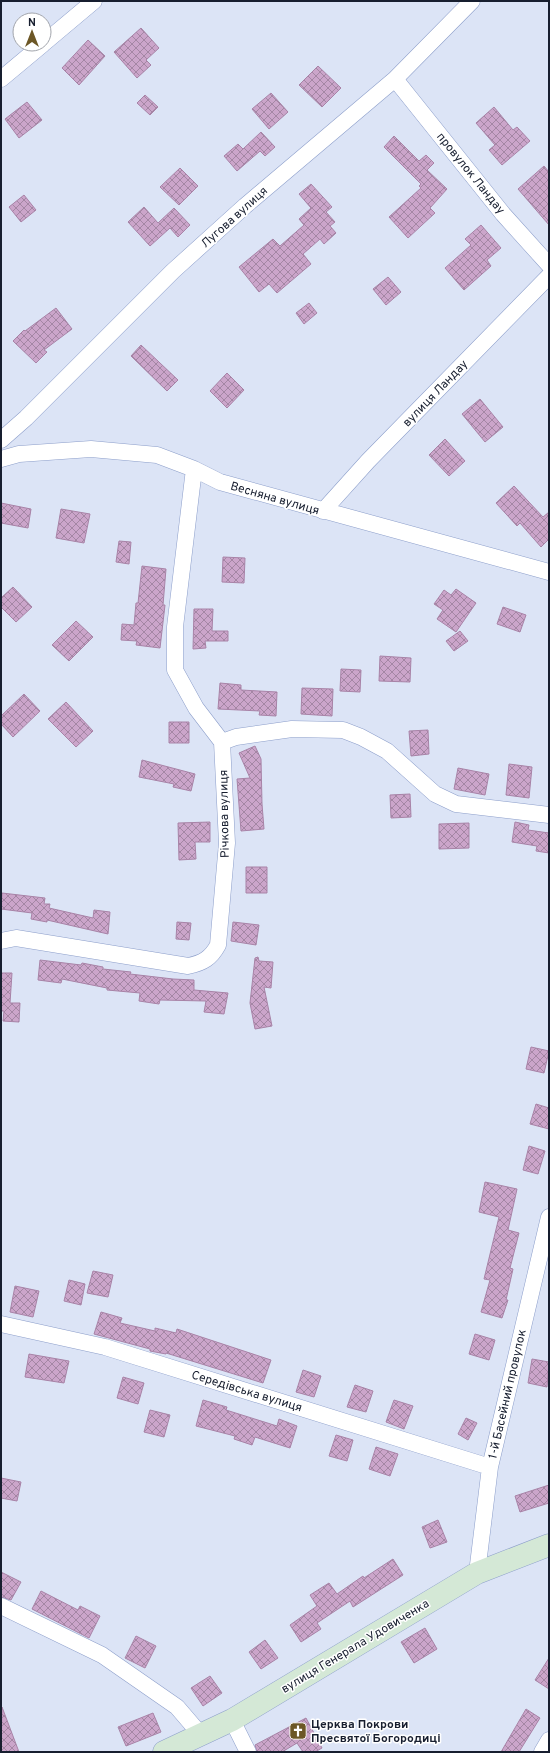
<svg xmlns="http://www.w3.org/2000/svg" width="550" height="1753" font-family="Overpass,sans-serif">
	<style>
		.building { fill: url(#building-cross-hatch); stroke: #a883a7 }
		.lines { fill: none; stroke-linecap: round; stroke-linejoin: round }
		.street-casing { stroke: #8c9eca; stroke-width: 17 }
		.secondary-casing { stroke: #8c9eca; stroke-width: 23 }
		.street { stroke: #fff; stroke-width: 16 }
		.secondary { stroke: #d4e8d6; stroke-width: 22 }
		.labels { text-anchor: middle; stroke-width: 3; stroke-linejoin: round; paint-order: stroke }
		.street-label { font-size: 12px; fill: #171e2f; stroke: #fff }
		.poi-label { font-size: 12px; font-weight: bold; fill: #171e2f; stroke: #fff; text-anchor: start }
	</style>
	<defs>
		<pattern id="building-cross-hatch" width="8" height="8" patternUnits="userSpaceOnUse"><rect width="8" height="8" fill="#cba5ca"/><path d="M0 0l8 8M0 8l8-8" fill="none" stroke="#a486a4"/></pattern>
	</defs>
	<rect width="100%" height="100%" fill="#dce4f6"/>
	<path class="building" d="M141,28L159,48L146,60L151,65L137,78L114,52Z
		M88,40L105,56L79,85L62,68Z
		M318,66L341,88L322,107L299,85Z
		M271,93L288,112L269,129L252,109Z
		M145,95L158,107L150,115L137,103Z
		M27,102L42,120L19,138L5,119Z
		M494,107L513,130L517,127L530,141L502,165L489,150L495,145L476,123Z
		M261,132L275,147L265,156L260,151L237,171L224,156L238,144L243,149Z
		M394,136L419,161L426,155L434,163L427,170L447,189L430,208L435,213L408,238L389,217L421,188L419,186L421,184L384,147Z
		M544,166L549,172V225L518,189Z
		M180,168L198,186L179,205L160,187Z
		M311,184L332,207L326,212L335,222L330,226L336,233L324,244L320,239L303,254L311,264L277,293L269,284L259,292L239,267L273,239L280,246L304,225L299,219L311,208L299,194Z
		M24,195L36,210L21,222L9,207Z
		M144,207L158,223L174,208L190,225L178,237L170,228L150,246L128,222Z
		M481,225L501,248L487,260L491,266L464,290L445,268L471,245L465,239Z
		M388,277L401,292L386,305L373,289Z
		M309,303L317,313L304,324L296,313Z
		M56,308L72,329L44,350L47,352L36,363L13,341L24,330L25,331Z
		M141,345L178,380L167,391L131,356Z
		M227,373L244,390L227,408L210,391Z
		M480,399L503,427L485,442L462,414Z
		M445,439L465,461L449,476L429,455Z
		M514,486L543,517L549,512V539L541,547L520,523L517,526L496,503Z
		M1,503L31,509L28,528L1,523Z
		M61,509L90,514L84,543L56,538Z
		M119,541L131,542L129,564L116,562Z
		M223,557L245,558L244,583L222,582Z
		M142,566L166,569L163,605H165L160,648L136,645L137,641L121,640L122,624L134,625L136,603H138Z
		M13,587L32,607L16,622L1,607V598Z
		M456,589L476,603L456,632L437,619L443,610L434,604L444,590L451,595Z
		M503,607L526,615L520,632L497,624Z
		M194,609H213L212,631H228V641H205L206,648L193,649Z
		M76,621L93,637L69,661L52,645Z
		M460,631L468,641L454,651L446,641Z
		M380,656L411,658L410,682L379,681Z
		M341,669L361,670L360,692L340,691Z
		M220,683L241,685V690L277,692L276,716L259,715L260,711L218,709Z
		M302,688L333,689L332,716L301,714Z
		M24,694L40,711L13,737L1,724V716Z
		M66,702L93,731L76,747L48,719Z
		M169,722H189V743H169Z
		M428,730L429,754L411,756L409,731Z
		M255,746L261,759L262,804L264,829L241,831L237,779L250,778L239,753Z
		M142,760L195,774L191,791L173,787L174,784L139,777Z
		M509,764L532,767L529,798L506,795Z
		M458,768L489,774L485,795L454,789Z
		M410,794L411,817L391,818L390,795Z
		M210,822V842H195L196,859L179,860L178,823Z
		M515,822L529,825L528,830L549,833V853L536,851L537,846L512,842Z
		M469,823V848L439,849V824Z
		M246,867H267V893H246Z
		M2,893L45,898L44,904H50L49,908L93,918L94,910L110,912L108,934L47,920V922L31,919L32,913L1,909Z
		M177,922L191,923L189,940L176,939Z
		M233,922L259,925L256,945L231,941Z
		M258,957L259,961L273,962L271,988L264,987L272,1026L255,1029L250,1003L255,958Z
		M40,960L81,965L82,963L103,967V969L131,972L130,974L173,979L194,980V990L228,993L224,1014L204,1012L206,1001L160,1000L159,1004L139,1001L140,993L107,990V988L62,979L61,983L38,980Z
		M1,973H12L10,1003H20L19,1022L3,1021L4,1011H1Z
		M531,1047L549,1051L544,1073L526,1069Z
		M536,1104L549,1108V1129L530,1124Z
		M529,1146L545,1151L538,1174L523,1170Z
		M485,1182L517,1189L508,1230L519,1233L510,1268L513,1269L506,1300H508L502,1318L481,1312L490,1280L484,1279L499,1217L479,1212Z
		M93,1271L113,1275L108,1297L87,1293Z
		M69,1280L85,1284L81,1305L64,1301Z
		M15,1286L39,1291L33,1317L10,1312Z
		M101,1312L122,1318L120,1323L155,1331V1328L176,1333L177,1329L271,1360L263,1383L166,1353V1354L150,1351V1349L94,1334Z
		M475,1334L495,1340L489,1360L469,1354Z
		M29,1354L69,1361L64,1383L25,1377Z
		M532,1359L549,1362L547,1387L528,1383Z
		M303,1370L321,1376L314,1397L296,1392Z
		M123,1377L144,1383L138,1404L117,1398Z
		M355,1385L373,1391L366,1412L347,1407Z
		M203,1400L227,1407L226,1410L277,1426L279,1419L297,1426L290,1448L255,1437L252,1445L234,1439L235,1436L196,1426Z
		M394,1400L413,1406L404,1429L386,1422Z
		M150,1410L170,1415L164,1437L144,1432Z
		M466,1418L477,1423L468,1440L458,1434Z
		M336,1435L353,1440L347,1461L329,1456Z
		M376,1447L398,1454L390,1476L369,1469Z
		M1,1478L21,1482L17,1501L1,1498Z
		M549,1485V1503L520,1512L515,1496Z
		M438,1520L447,1542L430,1548L422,1527Z
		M393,1559L403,1575L353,1607L350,1601L317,1623L321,1629L301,1642L290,1625L317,1606L310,1595L329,1583L337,1594L363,1576L364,1578Z
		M1,1572L21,1582L11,1600L1,1597Z
		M41,1591L78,1610L80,1606L100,1616L89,1638L32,1609Z
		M425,1628L437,1649L414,1663L401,1642Z
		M136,1636L156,1646L145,1668L125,1658Z
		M265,1640L278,1658L261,1669L249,1652Z
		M549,1658V1689L535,1680Z
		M210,1676L222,1693L203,1706L191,1688Z
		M2,1707L19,1752H1Z
		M526,1709L540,1718L519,1752H501Z
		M153,1713L161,1732L126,1746L118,1727Z
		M306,1718L322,1748L315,1752H303L297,1743L282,1752H257L255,1745Z"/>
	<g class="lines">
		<defs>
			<path id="street" d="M44,43L94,1
				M1,79L43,44
				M395,79L503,214L549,265
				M1,440L26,418L173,271L245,206L395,79L472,1
				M1,459L19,454L91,449L157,455L194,469L220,482L549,572
				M323,511L368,461L549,276
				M222,742L236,737L292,729L343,730L361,737L387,751L435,794L456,804L549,815
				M1,941L16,938L188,966C203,963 211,958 218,945L227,843L222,742L196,708L175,670V627L194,469
				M1,1324L105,1347L490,1467
				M477,1573L490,1467L549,1217
				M1,1606L102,1655L177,1707L201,1735
				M232,1720L248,1752
				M542,1752L549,1740"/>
			<path id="secondary" d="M164,1752L232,1720L477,1573L549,1545"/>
		</defs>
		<use href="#street" class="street-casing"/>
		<use href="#secondary" class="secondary-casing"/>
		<use href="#street" class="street"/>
		<use href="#secondary" class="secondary"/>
	</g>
	<defs>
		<symbol id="church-square" viewBox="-11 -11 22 22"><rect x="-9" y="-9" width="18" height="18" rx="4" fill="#6c5726" stroke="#fff"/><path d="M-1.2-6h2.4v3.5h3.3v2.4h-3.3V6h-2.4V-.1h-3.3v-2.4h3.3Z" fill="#fff"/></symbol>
	</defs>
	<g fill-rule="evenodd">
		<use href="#church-square" x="288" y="1721" width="20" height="20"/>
	</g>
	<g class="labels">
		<g class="street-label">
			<text transform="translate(471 173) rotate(51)" y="4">провулок Ландау</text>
			<text transform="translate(234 217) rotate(-42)" y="4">Лугова вулиця</text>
			<text transform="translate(435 393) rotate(-46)" y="4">вулиця Ландау</text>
			<text transform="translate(275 498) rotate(16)" y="4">Весняна вулиця</text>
			<text transform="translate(224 814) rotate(-91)" y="4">Річкова вулиця</text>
			<text transform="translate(247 1391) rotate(17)" y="4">Середівська вулиця</text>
			<text transform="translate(507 1394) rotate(-77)" y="4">1-й Басейний провулок</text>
			<text transform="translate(355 1646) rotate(-31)" y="4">вулиця Генерала Удовиченка</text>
		</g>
		<g class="poi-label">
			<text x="311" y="1728">Церква Покрови<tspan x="311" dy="14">Пресвятої Богородиці</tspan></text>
		</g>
	</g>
	<rect width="550" height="1753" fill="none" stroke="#171e2f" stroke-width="4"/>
	<g transform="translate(32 32)"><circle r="19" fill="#ffffff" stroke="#a2a5ac"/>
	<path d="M0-3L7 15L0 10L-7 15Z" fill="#6c5726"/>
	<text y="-6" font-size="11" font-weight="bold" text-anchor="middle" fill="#171e2f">N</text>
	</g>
</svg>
